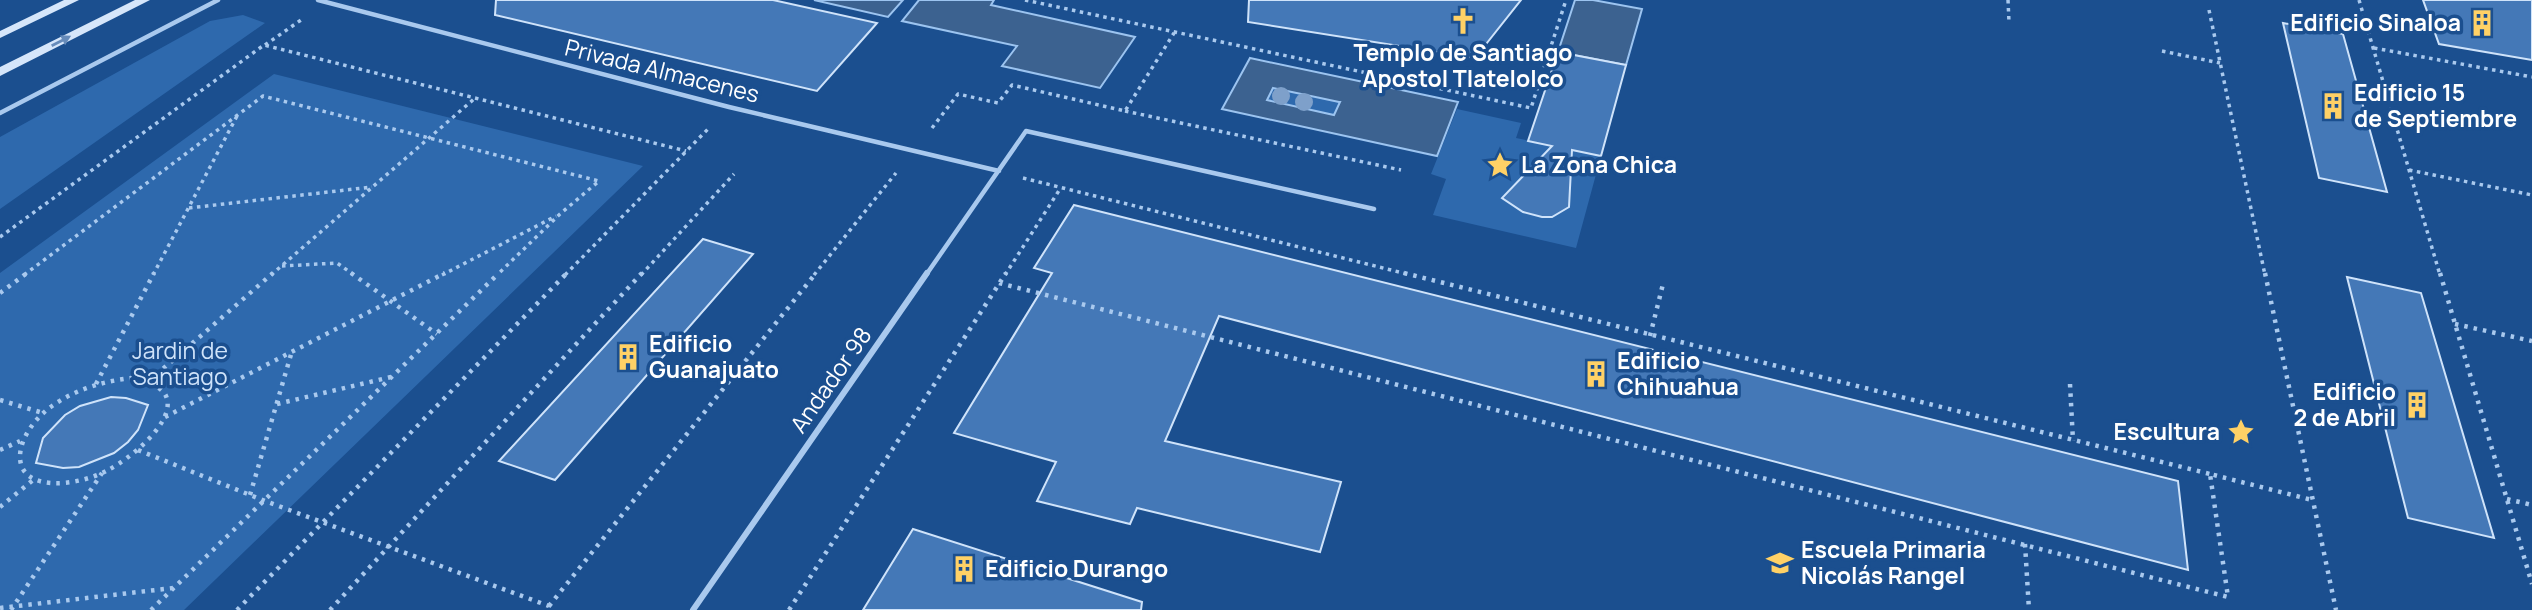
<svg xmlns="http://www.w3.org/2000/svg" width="2532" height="610" font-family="Manrope,sans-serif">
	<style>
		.green { fill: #2e69ad }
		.water { fill: #3c6290; stroke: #9cc4f0; stroke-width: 2; fill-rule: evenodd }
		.building { fill: #4478b7; stroke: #cfe3fa; stroke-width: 2 }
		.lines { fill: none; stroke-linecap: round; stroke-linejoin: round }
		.path-far1 { stroke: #a9c9ee; stroke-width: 3.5; stroke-dasharray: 3.5 4.5; stroke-linecap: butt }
		.path { stroke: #a9c9ee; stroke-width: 4.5; stroke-dasharray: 3.5 6; stroke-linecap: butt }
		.lane-far1 { stroke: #a9c9ee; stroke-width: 4.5 }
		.lane { stroke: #a9c9ee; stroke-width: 6 }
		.secondary { fill: #d6e6fa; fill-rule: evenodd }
		.tree { fill: #7ea0ca }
		.oneway { fill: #668bba }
		.labels { text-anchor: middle; stroke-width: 7; stroke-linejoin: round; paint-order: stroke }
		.poi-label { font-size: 23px; font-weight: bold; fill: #fff; stroke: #1b4f8f; text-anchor: start }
		.street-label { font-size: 23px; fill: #fff; stroke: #1b4f8f }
		.park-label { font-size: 23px; fill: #cfe3fa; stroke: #1b4f8f }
	</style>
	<rect width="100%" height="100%" fill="#1b4f8f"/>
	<path class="green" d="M243,15L265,23L0,209V137L210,21Z
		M274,74L643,166L184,610H0V273Z
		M1273,88L1340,102L1335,115L1267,100Z
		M1457,109L1521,123L1516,138L1601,156L1576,248L1433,215L1446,179L1431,174Z"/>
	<path class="water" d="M814,0H903L888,17Z
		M919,0H994L991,5L1135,37L1100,88L1002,66L1017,46L902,21Z
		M1575,0H1593L1642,9L1626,65L1558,52Z
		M1250,58L1458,102L1437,156L1222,109ZM1273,88L1339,102H1340L1334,115L1267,100Z"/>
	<path class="building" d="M496,0H773L877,23L817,91L495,15Z
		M1249,0H1521L1475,58L1248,22Z
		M2423,0H2532V60L2439,44Z
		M2283,23L2343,34L2387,192L2319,178Z
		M1558,52L1626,65L1601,156L1572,150L1569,207L1552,217H1542L1523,212L1502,198L1552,146L1528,141Z
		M1074,205L2178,481L2188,570L1219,316L1165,441L1341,482L1320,552L1137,508L1130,524L1037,501L1056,462L954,433L1052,273L1034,268Z
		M703,239L753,254L555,480L499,461Z
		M2347,277L2421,293L2494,538L2408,518Z
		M111,397L126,398L148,405L138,430L128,442L114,453L79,467L63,468L36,463L43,438L65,415L80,406Z
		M913,529L1142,602L1141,610H863Z"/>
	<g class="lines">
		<path class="path-far1" d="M1025,0L1531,108L1566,0
			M2008,0L2009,22
			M2359,0L2440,275
			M2209,10L2265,275
			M265,45L301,20
			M2374,48L2532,77
			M2162,51L2220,63
			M1125,111L1401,170
			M932,128L958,94L998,103L1012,85L1125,111L1174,33
			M2409,170L2532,195
			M1023,178L1411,275
			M189,208L372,187
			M0,237L264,45L686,151
			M282,266L337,263L354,275
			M24,275L263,96L599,181L560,214L497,275
			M153,275L237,116
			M271,275L474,99
			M442,275L556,216
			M565,275L709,128
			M641,275L734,174
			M814,275L896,173
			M1005,275L1060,189"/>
		<path class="path" d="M351,273L437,334
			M1404,273L2210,474
			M2265,273L2336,610
			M2440,273L2532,584
			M999,283L2228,597L2210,474L2312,500
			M0,293L27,273
			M2455,324L2532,341
			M1650,336L1663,284
			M132,378C143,381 158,384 165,394C180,420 128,460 108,470C95,477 78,482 63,483C0,487 15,432 52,406C76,389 104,381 132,378Z
			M149,381L273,273
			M96,384L154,273
			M2070,384L2073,441
			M0,400L43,413
			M277,404L391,377
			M165,417L445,273
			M0,450L20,441
			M138,450L265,501L549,606L546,610
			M250,495L292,351
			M2507,499L2532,505
			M0,507L33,480
			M2025,544L2029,610
			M549,606L816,273
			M0,608L173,588
			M11,610L102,473
			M151,610L499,273
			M237,610L567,273
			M330,610L642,273
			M789,610L1006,273"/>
		<path class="lane-far1" d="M318,0L729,107L999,171
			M0,113L218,0
			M926,275L1026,131L1374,209"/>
		<path class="lane" d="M693,610L927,273"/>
		<path class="secondary" d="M64,0H79L0,38V31Z
			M135,0H150L0,76V67Z"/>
	</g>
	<g class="tree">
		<circle cx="1281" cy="96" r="9"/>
		<circle cx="1304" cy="102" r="9"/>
	</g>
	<defs><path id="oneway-solid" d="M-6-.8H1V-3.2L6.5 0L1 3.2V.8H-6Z" transform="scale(1.75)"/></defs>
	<use class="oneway" href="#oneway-solid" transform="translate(61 41) rotate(-27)"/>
	<defs>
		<symbol id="church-bare" viewBox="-9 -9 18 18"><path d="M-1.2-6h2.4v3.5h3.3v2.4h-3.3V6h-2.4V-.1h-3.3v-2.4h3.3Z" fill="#ffd166" stroke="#1b4f8f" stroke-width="2.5" paint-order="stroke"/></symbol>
		<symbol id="building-bare" viewBox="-9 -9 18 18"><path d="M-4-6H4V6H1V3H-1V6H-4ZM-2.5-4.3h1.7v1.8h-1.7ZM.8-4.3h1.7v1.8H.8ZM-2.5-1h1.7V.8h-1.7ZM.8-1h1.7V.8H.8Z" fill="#ffd166" stroke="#1b4f8f" stroke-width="2.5" paint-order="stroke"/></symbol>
		<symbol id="sight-bare" viewBox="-9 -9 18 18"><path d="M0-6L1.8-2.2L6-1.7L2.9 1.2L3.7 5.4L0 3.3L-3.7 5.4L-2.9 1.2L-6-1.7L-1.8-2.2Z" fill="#ffd166" stroke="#1b4f8f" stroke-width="2.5" paint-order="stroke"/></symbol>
		<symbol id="school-bare" viewBox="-9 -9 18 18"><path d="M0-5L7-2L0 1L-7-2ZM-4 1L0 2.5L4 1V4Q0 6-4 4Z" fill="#ffd166" stroke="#1b4f8f" stroke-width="2.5" paint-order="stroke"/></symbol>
	</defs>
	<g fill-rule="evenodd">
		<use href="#church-bare" x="1444" y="2" width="38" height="38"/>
		<use href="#building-bare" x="2463" y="4" width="38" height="38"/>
		<use href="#building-bare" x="2314" y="87" width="38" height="38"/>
		<use href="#sight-bare" x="1481" y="146" width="38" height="38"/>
		<use href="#building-bare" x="609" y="338" width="38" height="38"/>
		<use href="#building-bare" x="1577" y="355" width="38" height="38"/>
		<use href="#building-bare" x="2398" y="386" width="38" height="38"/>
		<use href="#sight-bare" x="2222" y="413" width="38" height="38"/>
		<use href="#school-bare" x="1761" y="544" width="38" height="38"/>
		<use href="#building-bare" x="945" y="550" width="38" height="38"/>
	</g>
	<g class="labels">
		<g class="poi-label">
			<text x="2461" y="31" text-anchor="end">Edificio Sinaloa</text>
			<text x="1463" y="61" text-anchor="middle">Templo de Santiago<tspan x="1463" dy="26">Apostol Tlatelolco</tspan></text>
			<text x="2354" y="101">Edificio 15<tspan x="2354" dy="26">de Septiembre</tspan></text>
			<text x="1521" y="173">La Zona Chica</text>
			<text x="649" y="352">Edificio<tspan x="649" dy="26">Guanajuato</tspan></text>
			<text x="1617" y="369">Edificio<tspan x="1617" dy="26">Chihuahua</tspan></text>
			<text x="2396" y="400" text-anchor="end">Edificio<tspan x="2396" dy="26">2 de Abril</tspan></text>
			<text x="2220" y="440" text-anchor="end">Escultura</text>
			<text x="1801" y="558">Escuela Primaria<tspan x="1801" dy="26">Nicolás Rangel</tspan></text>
			<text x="985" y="577">Edificio Durango</text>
		</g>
		<g class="street-label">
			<text transform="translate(662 71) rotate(14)" y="8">Privada Almacenes</text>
			<text transform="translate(831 380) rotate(-55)" y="8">Andador 98</text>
		</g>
		<g class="park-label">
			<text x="180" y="359">Jardin de<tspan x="180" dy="26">Santiago</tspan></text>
		</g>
	</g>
</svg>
